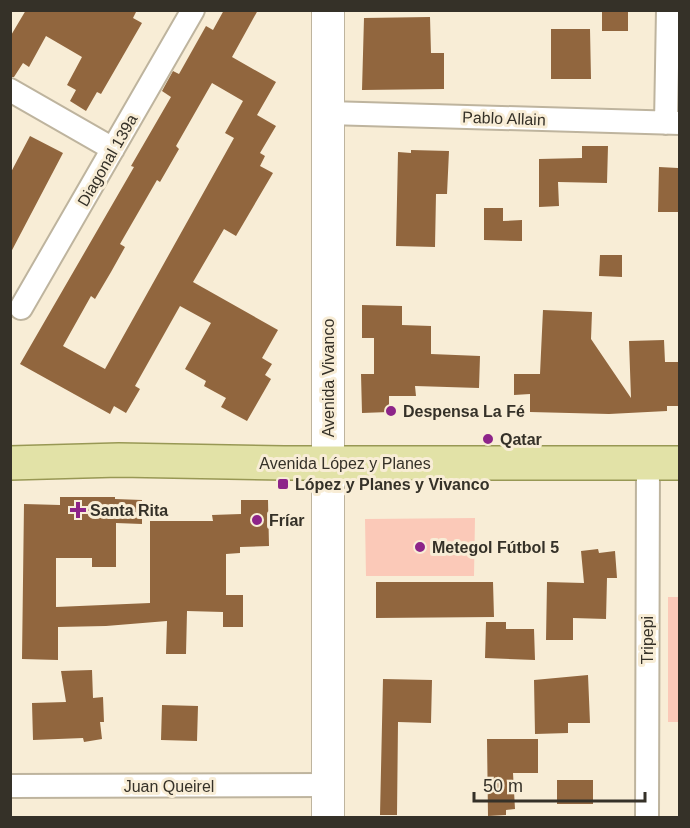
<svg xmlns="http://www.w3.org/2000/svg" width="690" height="828" font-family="Arial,sans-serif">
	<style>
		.green { fill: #fbc9b8 }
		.building { fill: #91663e; fill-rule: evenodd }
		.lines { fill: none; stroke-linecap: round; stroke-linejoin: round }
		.minor-casing { stroke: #beb49e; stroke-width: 26 }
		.secondary-casing { stroke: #beb49e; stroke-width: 34 }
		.primary-casing { stroke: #989854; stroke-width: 36 }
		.minor { stroke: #fff; stroke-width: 22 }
		.secondary { stroke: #fff; stroke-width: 32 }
		.primary { stroke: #e2e2a7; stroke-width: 33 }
		.poi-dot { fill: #8d2489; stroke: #f8edd6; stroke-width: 2 }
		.labels { text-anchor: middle; stroke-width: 6; stroke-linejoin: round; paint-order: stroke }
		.street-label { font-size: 16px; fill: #353128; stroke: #f8edd6 }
		.poi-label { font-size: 16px; font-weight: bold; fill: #353128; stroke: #f8edd6; text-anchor: start }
	</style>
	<rect width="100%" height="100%" fill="#f8edd6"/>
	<path class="green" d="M475,518L474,576H366L365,519Z
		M668,597H679V722H668Z"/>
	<path class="building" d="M26,10H137L133,18L142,23L101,94L97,92L86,111L70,101L76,90L67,85L82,57L46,36L29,67L23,63L14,77H10V37Z
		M224,10H258L232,57L276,82L257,115L276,126L260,153L265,156L260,166L273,173L236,236L224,229L193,282L278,330L262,358L272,364L265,375L271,379L247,421L221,407L226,398L204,386L206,381L185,369L211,323L180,306L135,386L140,389L126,413L114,406L110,414L20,364L134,167L131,166L171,97L162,91L173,71L179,74L206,26L213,30ZM212,83L243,101L225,133L234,138L105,369L63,346L91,296L95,299L111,272L125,247L120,244L157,180L160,182L179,149L176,146Z
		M602,10H628V31H602Z
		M430,17L431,53H444V89L362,90L364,18Z
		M551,29H590L591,79H551Z
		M30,136L63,153L10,254V174Z
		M582,146H608L607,183L558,182L559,206L539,207V159L582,158Z
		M411,150L449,151L447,194H436L435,247L396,246L398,152L411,153Z
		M659,167L678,168V212H658Z
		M484,208H503V221L522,220V241L484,240Z
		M600,255H622V277L599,276Z
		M362,305L402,306V325L431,326V354L480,356L479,388L415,386L416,396H389V412L362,413L361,374H374V338H362Z
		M543,310L592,312L591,339L631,398L629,341L664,340L665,362H680V406H667V411L609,414L530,412V394L514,395V374H540Z
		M60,497H115V499L142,500V524L116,523V567H92V558H56V607L150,603V521H213L212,515L241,514V500H268L269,546L240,547V553L226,554V595H243V627H223V612L187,611L186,654H166L167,621L106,626L58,627V660L22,659L24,504L60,505Z
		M598,549L599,553L615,551L617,578H607L606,619L573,618V640H546L547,582L584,583L581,551Z
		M376,582H493L494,617L376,618Z
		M486,622H506V629H534L535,660L485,658Z
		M92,670L93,698L103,697L104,722H100L102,739L84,742L83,738L33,740L32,703L66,702L61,671Z
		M588,675L590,723H568V733L535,734L534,680Z
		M383,679L432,680L431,723L398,722L397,815H380Z
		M162,705L198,706L197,741L161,740Z
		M487,739H538V773H513L515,809L506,810V815L488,816Z
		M557,780H593V804H557Z"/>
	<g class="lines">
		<defs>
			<path id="minor" d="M10,90L113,149
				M328,113L680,123
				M666,123L668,10
				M21,308L193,10
				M10,786L328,785
				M647,818L648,463"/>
			<path id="secondary" d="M328,818V10"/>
			<path id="primary" d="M10,463L119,460L284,463H680"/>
		</defs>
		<use href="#minor" class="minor-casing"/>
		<use href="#secondary" class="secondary-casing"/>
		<use href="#primary" class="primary-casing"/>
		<use href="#minor" class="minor"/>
		<use href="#secondary" class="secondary"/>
		<use href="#primary" class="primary"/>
	</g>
	<g class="poi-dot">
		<circle cx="391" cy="411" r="6"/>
		<circle cx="488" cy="439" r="6"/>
		<rect x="277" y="478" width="12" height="12" rx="3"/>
		<path d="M75 501h6v6h6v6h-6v6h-6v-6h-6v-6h6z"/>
		<circle cx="257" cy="520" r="6"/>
		<circle cx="420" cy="547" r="6"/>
	</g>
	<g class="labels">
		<g class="street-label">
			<text transform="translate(504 118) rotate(2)" y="6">Pablo Allain</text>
			<text transform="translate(107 160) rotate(-60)" y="6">Diagonal 139a</text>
			<text transform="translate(328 378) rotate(-90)" y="6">Avenida Vivanco</text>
			<text x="345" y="469">Avenida López y Planes</text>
			<text transform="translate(647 640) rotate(-90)" y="6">Tripepi</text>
			<text x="169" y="792">Juan Queirel</text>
		</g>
		<g class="poi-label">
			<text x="403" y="417">Despensa La Fé</text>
			<text x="500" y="445">Qatar</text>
			<text x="295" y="490">López y Planes y Vivanco</text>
			<text x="90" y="516">Santa Rita</text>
			<text x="269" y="526">Fríar</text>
			<text x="432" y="553">Metegol Fútbol 5</text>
		</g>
	</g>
	<rect width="690" height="828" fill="none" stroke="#353128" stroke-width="24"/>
	<path d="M474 792v9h171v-9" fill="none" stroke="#353128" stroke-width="3"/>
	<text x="483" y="792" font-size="18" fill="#353128" stroke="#f8edd6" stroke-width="4.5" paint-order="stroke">50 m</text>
</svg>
